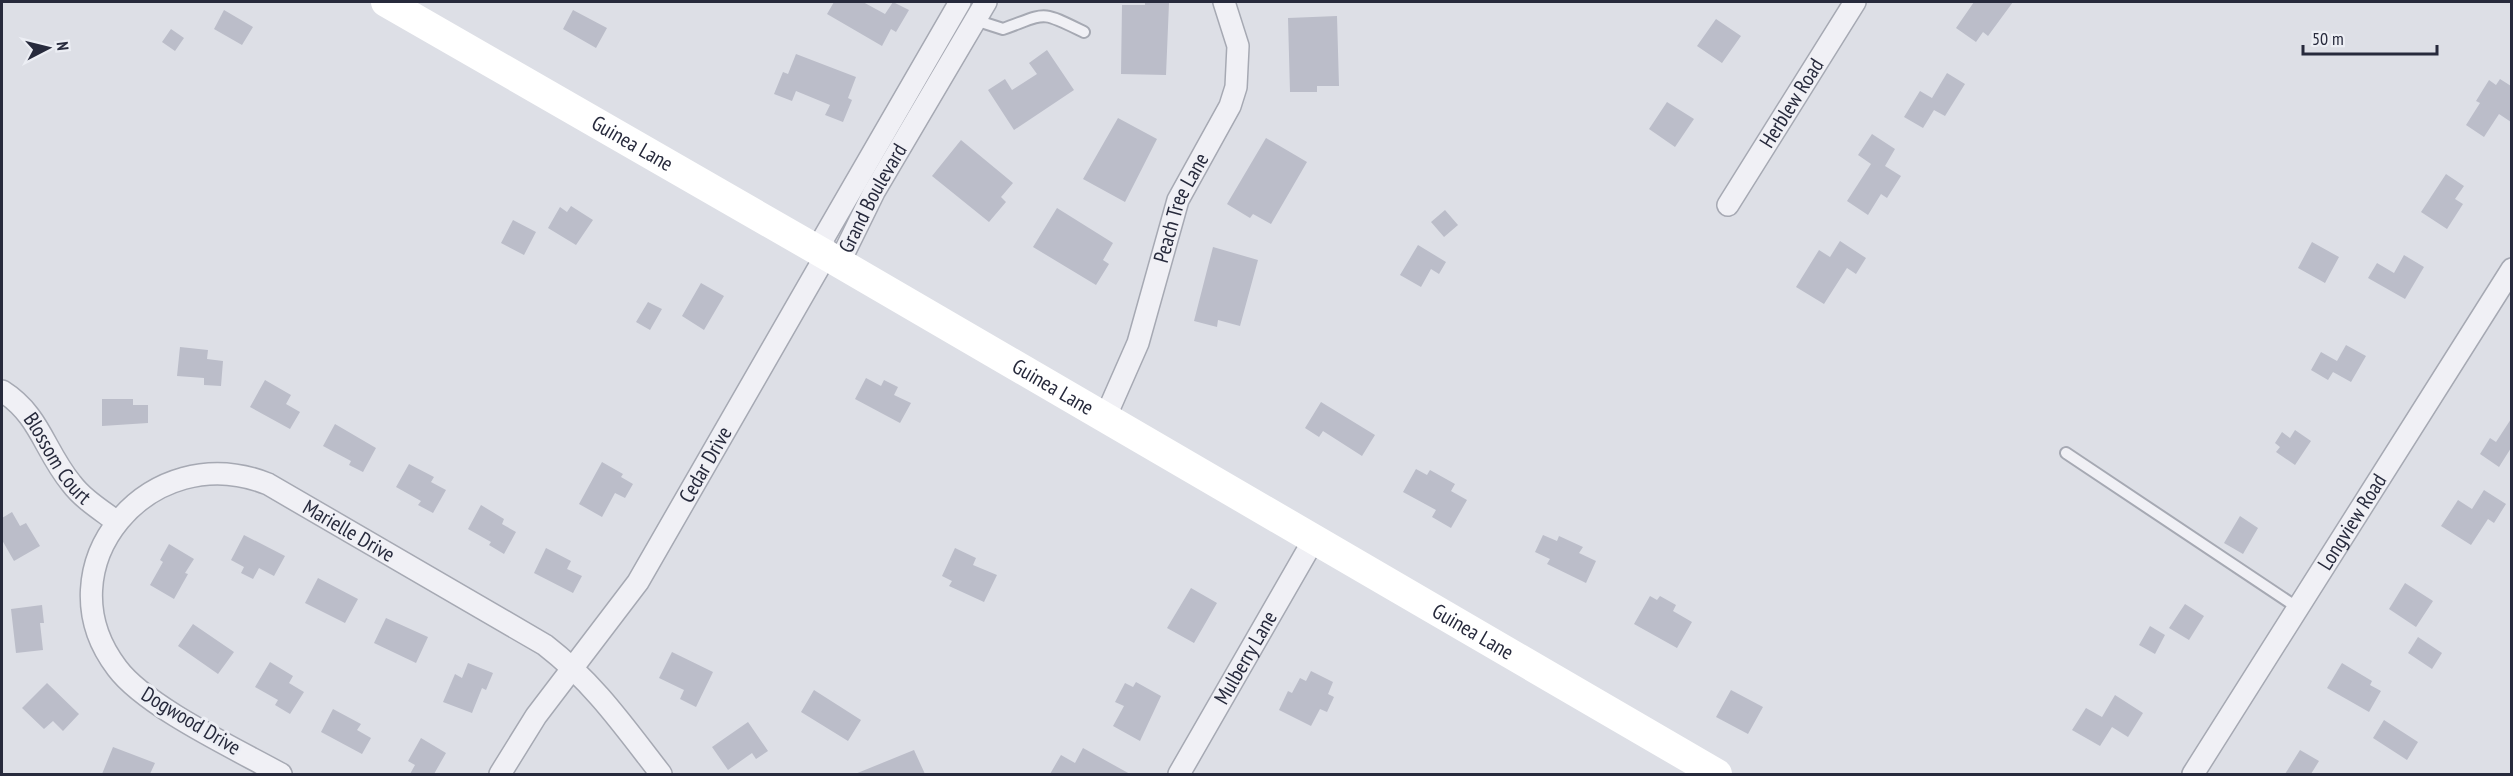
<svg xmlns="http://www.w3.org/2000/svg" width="2513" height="776" font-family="'PT Sans Narrow',sans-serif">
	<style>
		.building { fill: #bbbdc9 }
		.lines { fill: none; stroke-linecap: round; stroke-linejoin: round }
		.lane-casing { stroke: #a6a9b3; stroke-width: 14 }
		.street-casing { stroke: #a6a9b3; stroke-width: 24 }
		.lane { stroke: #f0f0f5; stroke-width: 10 }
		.street { stroke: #f0f0f5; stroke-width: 21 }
		.secondary { stroke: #fff; stroke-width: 30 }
		.labels { text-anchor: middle; stroke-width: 6; stroke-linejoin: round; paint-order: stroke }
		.street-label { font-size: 21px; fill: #272a3c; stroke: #eceef4 }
	</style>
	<rect width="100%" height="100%" fill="#dddfe6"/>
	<path class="building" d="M834,2H863L885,14L893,2L909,10L896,32L891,29L882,46L827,14Z
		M1145,2L1169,3L1166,75L1121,74L1122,5H1145Z
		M1974,2H2013L1988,36L1983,32L1976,42L1956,28Z
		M224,10L253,27L242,45L214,29Z
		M573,10L607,28L596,48L563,29Z
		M1337,16L1339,86H1317V92H1290L1288,18Z
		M1716,19L1741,36L1722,63L1697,46Z
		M171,29L184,38L175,51L162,42Z
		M1047,50L1074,90L1014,130L988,90L1005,79L1012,90L1037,74L1029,63Z
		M796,54L856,77L848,98L852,100L843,122L825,115L830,105L796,91L792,101L774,94L783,72L788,74Z
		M1947,73L1965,84L1945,116L1934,110L1923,128L1904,117L1920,91L1932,98Z
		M2500,79L2511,86V122L2499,114L2484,137L2466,125L2480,103L2476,101L2489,80L2496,85Z
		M1667,102L1694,119L1675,147L1649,129Z
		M1118,118L1157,139L1125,202L1083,179Z
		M1872,134L1895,149L1885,166L1901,176L1887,198L1881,194L1868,215L1847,201L1871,164L1858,155Z
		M1266,138L1307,162L1271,224L1253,214L1250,218L1227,204Z
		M961,140L1013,183L1001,197L1006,202L989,222L932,176Z
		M2446,174L2464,186L2455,199L2463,204L2447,229L2421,212Z
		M571,206L593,220L576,245L548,228L560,207L567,212Z
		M1057,208L1113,243L1103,260L1109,264L1096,285L1033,247Z
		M1445,210L1458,225L1444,237L1431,222Z
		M513,220L536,232L524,255L501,243Z
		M1840,241L1866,258L1856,274L1847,268L1824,304L1796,287L1819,250L1830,257Z
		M2312,242L2339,257L2325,283L2298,268Z
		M1418,245L1446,262L1439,274L1431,269L1421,287L1400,275Z
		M1213,247L1258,260L1240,326L1218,320L1217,327L1194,321Z
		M2404,255L2424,267L2405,299L2368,278L2377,263L2394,273Z
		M701,283L724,296L704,330L682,316Z
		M648,302L662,309L650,330L636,322Z
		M2346,345L2366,356L2351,382L2333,372L2328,380L2311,370L2321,352L2337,361Z
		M180,347L208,350L207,359L223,361L221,386L204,385V378L177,376Z
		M866,378L881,386L884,380L898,387L894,395L911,403L900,423L855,399Z
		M265,380L291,395L286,404L300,412L290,429L250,407Z
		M102,399H133V405H148V423L102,426Z
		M1321,402L1375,435L1362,456L1323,431L1319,437L1305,428Z
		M2511,419V448L2499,467L2480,454L2490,438L2496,442Z
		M335,424L376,448L363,472L349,465L351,461L323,446Z
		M2295,430L2311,441L2295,465L2276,452L2280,447L2275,443L2282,432L2290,438Z
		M602,462L623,474L621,477L633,484L625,498L615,493L602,517L579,504Z
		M409,464L434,477L431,482L446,490L433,513L418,505L421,501L396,487Z
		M1416,469L1427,475L1430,470L1455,484L1451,491L1467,500L1451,528L1432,517L1436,510L1403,492Z
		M2484,490L2506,504L2494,523L2488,519L2471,545L2441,526L2458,500L2472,509Z
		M481,505L504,519L502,524L516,532L504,554L489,545L491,542L468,529Z
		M12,512L20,526L26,523L40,546L14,561L2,540V518Z
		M2240,516L2258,528L2243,554L2224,543Z
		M244,535L285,556L274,576L259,568L253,579L241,573L244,567L231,560Z
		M1543,535L1557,541L1559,536L1583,547L1579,553L1596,561L1586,583L1547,564L1550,559L1535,552Z
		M169,544L194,559L185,573L188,574L174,599L150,585L163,562L160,560Z
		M546,548L571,561L567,569L582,576L573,593L534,573Z
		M955,548L976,558L973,565L997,575L984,602L949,586L952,581L942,576Z
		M318,578L358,599L345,623L305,603Z
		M2405,583L2433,601L2416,627L2389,609Z
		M1191,588L1217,603L1194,643L1167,628Z
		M1650,596L1657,600L1660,596L1676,605L1673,611L1692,622L1677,648L1634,624Z
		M2185,604L2204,616L2189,640L2169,628Z
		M42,605L44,623H40L43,650L16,653L11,609Z
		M386,618L428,637L416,663L374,643Z
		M193,624L234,652L218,674L178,646Z
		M2150,626L2165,635L2155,654L2139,645Z
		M2418,637L2442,653L2432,669L2408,653Z
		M672,652L713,672L696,707L680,699L684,690L659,678Z
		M270,662L293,676L289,683L304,692L290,714L275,705L278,700L255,687Z
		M468,663L493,673L486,690L482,688L472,713L443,702L455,674L462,678Z
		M2342,663L2372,681L2370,685L2381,691L2369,712L2327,688Z
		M1311,671L1333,682L1328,694L1334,697L1327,712L1320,709L1311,726L1279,710L1288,691L1292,693L1300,678L1306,681Z
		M1136,682L1161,696L1140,741L1113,726L1124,706L1115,702L1125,683L1133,687Z
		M47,683L79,714L63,731L53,721L44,729L22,708Z
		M814,690L861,720L848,741L801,712Z
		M1731,690L1763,707L1748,734L1716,717Z
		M2115,695L2143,713L2128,737L2112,727L2100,746L2072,730L2086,708L2102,717Z
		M333,709L361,724L357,730L371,738L362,754L321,732Z
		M2384,720L2418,742L2407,760L2373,738Z
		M748,722L768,751L756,759L752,753L728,770L712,747Z
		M421,738L446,753L434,774H410L415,765L408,761Z
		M113,747L155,763L150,774H102Z
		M1083,748L1130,774H1050L1061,755L1075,763Z
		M914,750L925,774H855Z
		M2300,750L2319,761L2311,774H2285Z"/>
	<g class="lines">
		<defs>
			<path id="lane" d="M975,20L1003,29C1048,13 1039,10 1084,32
				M2066,453L2298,608"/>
			<g id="street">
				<path id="s1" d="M1728,205L1855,2"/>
				<path id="s2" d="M826,255H843L874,192L986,2"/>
				<path d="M826,255L823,239L960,2"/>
				<path id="s3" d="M2,391C40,415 44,450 71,483C83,499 101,510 117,522"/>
				<path id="s4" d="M1105,418L1138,343L1178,200L1230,106L1236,87L1238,46L1224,2"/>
				<path id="s5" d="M281,774C236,749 146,707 117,668C40,567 150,436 268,484L545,645C594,683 623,725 661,774"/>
				<path id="s6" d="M500,774L536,716L638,582L826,255"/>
				<path id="s7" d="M1179,774L1313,541"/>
				<path id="s8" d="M2193,774L2512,269"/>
			</g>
		</defs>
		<use href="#lane" class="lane-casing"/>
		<use href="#street" class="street-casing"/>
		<use href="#lane" class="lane"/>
		<use href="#street" class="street"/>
		<path class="secondary" id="s9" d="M386,2L826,255L1717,774"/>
	</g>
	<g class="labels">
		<g class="street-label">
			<text dy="7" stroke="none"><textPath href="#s1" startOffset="120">Herblew Road</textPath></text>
			<text dy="7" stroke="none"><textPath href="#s9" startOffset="284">Guinea Lane</textPath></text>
			<text dy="7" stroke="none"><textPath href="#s2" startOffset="81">Grand Boulevard</textPath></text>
			<text dy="7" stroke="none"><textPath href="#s4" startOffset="224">Peach Tree Lane</textPath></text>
			<text dy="7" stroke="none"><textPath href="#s9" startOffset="770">Guinea Lane</textPath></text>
			<text dy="7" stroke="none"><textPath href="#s3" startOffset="88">Blossom Court</textPath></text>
			<text dy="7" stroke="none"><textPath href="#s6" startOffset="372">Cedar Drive</textPath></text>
			<text dy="7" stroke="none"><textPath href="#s8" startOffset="298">Longview Road</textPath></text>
			<text dy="7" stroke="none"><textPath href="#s5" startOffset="614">Marielle Drive</textPath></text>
			<text dy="7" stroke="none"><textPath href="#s9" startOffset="1256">Guinea Lane</textPath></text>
			<text dy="7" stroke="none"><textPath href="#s7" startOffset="134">Mulberry Lane</textPath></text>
			<text transform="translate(191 721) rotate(31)" y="7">Dogwood Drive</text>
		</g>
	</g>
	<rect width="2513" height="776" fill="none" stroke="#272a3c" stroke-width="6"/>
	<g transform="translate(48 48) rotate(83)" stroke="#eceef4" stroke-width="4.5" paint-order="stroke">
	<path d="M0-4.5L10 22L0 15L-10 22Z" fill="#272a3c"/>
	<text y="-9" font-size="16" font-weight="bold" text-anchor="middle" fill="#272a3c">N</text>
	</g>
	<path d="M2303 45v9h134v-9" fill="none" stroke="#272a3c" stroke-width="3"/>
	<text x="2312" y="45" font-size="18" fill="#272a3c" stroke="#eceef4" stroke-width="4.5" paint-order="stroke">50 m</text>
</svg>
